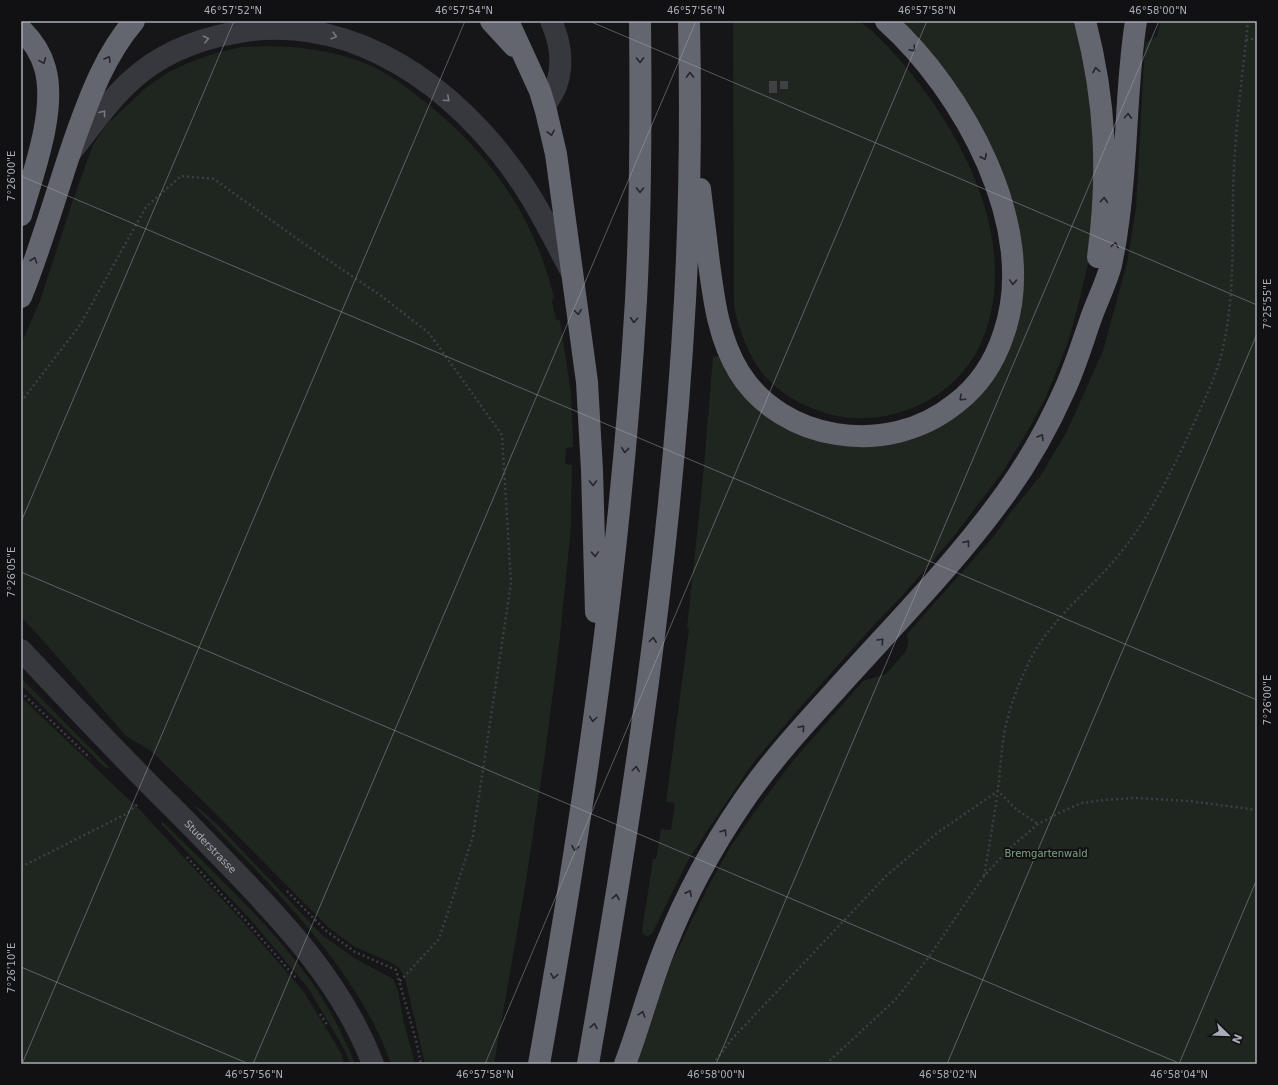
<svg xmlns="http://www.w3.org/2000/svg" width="1278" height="1085" font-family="'DejaVu Sans',sans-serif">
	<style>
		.green { fill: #1e261f }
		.building { fill: #404145 }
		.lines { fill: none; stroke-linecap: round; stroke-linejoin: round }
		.path { stroke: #3d3f44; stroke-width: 2.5; stroke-dasharray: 2 3; stroke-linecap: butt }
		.minor { stroke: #37383d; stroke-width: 22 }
		.highway { stroke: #63666e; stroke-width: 22 }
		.oneway { stroke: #757881 }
		.oneway2 { stroke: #26262a }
		.ticks { fill: none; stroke: #a8adb8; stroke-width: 1; stroke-opacity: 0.45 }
		.labels { text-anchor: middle; stroke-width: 4; stroke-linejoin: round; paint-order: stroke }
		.street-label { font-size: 10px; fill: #a8adb8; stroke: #111113 }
		.park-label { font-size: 10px; fill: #7fa381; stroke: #111113 }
		.neatline { fill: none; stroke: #a8adb8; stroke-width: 1.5 }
		.ticks-label { font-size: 10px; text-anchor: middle; fill: #a8adb8 }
	</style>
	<rect width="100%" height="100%" fill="#161618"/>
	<path class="green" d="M733,21C762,21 791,21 820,21C831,21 847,19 857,21C868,23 897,57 905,66C964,136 1018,241 985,333C975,362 954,386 927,401C894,419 855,424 819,411C766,391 747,361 734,307Z
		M898,21H1075L1084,53L1096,146L1089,260L1075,318L1067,345L1046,397L1026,434L1002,473L950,541L900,598L874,625L797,711L753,763L707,831L686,864L652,934L647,936L643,934L642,931L653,859H656L661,829L671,830L675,803L666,802L689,629L687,628L703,477L713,357L719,356L738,386L867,446L992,379L1013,212Z
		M1159,21H1257V1064H634L673,959L709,885L731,846L753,814L792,762L863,681L886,674L906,651L908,643L907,634L994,536L1010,513L1041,475L1067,431L1103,351L1127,263L1136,208L1145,43L1157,36L1160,22Z
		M266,46C303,47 332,50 367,64C388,73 407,87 425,102C490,153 534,217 554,297L552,302L556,319L560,321L571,393L573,447L566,448L565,464L572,465L571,527L559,646L545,754L526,881L494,1064H425L405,978L399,968L390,962L355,947L328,927L209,807L151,751L126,736L40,637L21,617V344L40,301L72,203L93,145L107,124L148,86L167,73L188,63L216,53L242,47Z
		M21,678L111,769L104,767L21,685Z
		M21,697L142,812L245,924L304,992L341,1053L344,1064H21Z
		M192,804L200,809L219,826L322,935L356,959L393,979L398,991L404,1023L415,1064H391C383,1041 373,1021 361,1001C316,926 252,867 192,804Z
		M162,822L166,825C216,875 269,923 311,981C329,1006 343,1035 355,1064H350L346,1052L308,988L250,919L161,824Z"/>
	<path class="building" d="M769,81H777V93H769Z
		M780,81H788V89H780Z"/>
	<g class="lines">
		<path class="path" d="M1246,40L1257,38
			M21,402L80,325L146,207L181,176L214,179L303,243L380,295L429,333L502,435L511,583L473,836L439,939L400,981
			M21,692L90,758
			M187,857L247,922L296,978
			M21,867L126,814L138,804
			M984,876C989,847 994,818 998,789C1001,768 1001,746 1006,725C1011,702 1020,681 1030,660C1052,617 1093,588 1122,551C1150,516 1170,474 1189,434C1199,412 1210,389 1218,366C1235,311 1232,253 1233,196C1234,138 1242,79 1248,21
			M287,891L325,930L355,952L396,970L416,1040L421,1064
			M320,1014L328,1026
			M713,1064L732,1039L887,875L937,833L998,791L1017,810L1038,824
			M826,1064L896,999L928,958L984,876L1009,849L1038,824L1063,811L1082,803L1104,800L1135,798L1189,801L1257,810"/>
		<g class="minor">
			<path d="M545,105C549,99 554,92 556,86C564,64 560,41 551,21"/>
			<path d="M71,152C93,125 113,94 140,73C172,47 212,35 252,30C370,17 474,103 532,199C546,222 558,247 571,271"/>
			<path id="s1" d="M21,650C67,699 113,748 161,796C183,817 203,839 225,861C284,922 342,983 373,1064"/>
		</g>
		<path class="highway" d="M491,21L514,46
			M508,21L540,91L546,111L556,154L587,382L592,470L596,612
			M1085,21C1106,102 1109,175 1098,257
			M21,29C32,40 41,53 45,68C57,110 33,174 21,215
			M700,189C703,214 706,239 709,263C714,302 719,339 739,372C760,406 797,428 836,434C878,441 921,431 955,404C979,386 995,361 1004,333C1040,228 963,90 886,21
			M21,297C42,245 57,190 75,138C90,96 105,55 134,21
			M539,1064C584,812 621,557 636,300C641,207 641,114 640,21
			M588,1064C632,812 671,557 685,300C690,207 691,114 689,21
			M625,1064C640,1025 650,984 666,945C686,895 712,847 742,803C769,763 802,727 834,692C892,627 955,564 1006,493C1029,461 1049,425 1065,389C1075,367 1082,344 1090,321C1096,303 1106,284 1111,265C1113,254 1116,241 1117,230C1128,161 1125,90 1136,21"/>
	</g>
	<defs><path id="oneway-chevron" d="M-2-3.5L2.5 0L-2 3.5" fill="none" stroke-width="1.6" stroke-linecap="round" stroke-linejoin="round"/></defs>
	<g class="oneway">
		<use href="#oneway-chevron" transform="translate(334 36) rotate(16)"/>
		<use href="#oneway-chevron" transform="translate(206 39) rotate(-14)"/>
		<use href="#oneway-chevron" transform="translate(447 99) rotate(42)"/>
		<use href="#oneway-chevron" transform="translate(103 113) rotate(-53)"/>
	</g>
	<g class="oneway2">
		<use href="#oneway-chevron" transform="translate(913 49) rotate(48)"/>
		<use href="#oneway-chevron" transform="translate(108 59) rotate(-60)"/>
		<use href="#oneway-chevron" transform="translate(640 60) rotate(89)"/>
		<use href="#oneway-chevron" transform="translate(43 61) rotate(68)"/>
		<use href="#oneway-chevron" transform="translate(1096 70) rotate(-100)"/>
		<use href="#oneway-chevron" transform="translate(690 75) rotate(-91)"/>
		<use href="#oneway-chevron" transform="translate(1128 116) rotate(-87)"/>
		<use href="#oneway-chevron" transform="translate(551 133) rotate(78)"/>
		<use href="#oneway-chevron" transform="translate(984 157) rotate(64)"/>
		<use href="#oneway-chevron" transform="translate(640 190) rotate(91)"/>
		<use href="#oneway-chevron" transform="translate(1104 200) rotate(-85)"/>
		<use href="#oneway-chevron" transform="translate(1115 245) rotate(-79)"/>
		<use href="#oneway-chevron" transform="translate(34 260) rotate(-71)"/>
		<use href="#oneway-chevron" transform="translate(1013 282) rotate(92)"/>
		<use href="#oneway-chevron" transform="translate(578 312) rotate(82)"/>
		<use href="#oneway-chevron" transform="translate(634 320) rotate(94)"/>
		<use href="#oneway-chevron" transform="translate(962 398) rotate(137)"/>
		<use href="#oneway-chevron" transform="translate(1041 437) rotate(-60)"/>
		<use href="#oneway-chevron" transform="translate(625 450) rotate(96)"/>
		<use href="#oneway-chevron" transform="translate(593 483) rotate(89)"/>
		<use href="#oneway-chevron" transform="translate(967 543) rotate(-51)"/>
		<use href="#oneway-chevron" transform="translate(595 554) rotate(88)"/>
		<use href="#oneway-chevron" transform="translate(653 640) rotate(-83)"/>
		<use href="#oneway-chevron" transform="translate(881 641) rotate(-47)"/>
		<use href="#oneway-chevron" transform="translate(593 719) rotate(98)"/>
		<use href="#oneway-chevron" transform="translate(802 728) rotate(-49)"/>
		<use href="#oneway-chevron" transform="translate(636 769) rotate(-82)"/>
		<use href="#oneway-chevron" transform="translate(724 832) rotate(-57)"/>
		<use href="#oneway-chevron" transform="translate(575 848) rotate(99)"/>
		<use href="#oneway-chevron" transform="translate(689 893) rotate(-64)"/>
		<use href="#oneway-chevron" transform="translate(616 897) rotate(-80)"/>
		<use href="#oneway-chevron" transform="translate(554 976) rotate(99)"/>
		<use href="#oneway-chevron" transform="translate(642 1014) rotate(-72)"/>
		<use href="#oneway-chevron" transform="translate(594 1026) rotate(-80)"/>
	</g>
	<path class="ticks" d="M589,21L1257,305M21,176L1257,700M21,522L234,21M21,572L1181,1064M21,967L249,1064M22,1064L465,21M253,1064L696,21M485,1064L927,21M716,1064L1159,21M947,1064L1257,334M1179,1064L1257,879"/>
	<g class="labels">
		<g class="street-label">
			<text dy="4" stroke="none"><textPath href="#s1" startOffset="273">Studerstrasse</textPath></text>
		</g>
		<g class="park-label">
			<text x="1046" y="857">Bremgartenwald</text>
		</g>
	</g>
	<rect width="1278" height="1085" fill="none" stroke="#111113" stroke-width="44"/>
	<g transform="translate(1228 1035) rotate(113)" stroke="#111113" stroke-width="3" paint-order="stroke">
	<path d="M0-3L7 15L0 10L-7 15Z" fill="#a8adb8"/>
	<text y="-6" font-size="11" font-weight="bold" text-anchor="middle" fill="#a8adb8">N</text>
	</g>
	<rect x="22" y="22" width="1234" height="1041" class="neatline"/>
	<g class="ticks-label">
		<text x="233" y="14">46°57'52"N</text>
		<text x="464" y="14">46°57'54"N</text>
		<text x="696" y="14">46°57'56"N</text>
		<text x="927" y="14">46°57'58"N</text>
		<text x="1158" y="14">46°58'00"N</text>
		<text transform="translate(11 176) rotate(-90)" y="4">7°26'00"E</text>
		<text transform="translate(1267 304) rotate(-90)" y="4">7°25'55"E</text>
		<text transform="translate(11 572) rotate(-90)" y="4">7°26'05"E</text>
		<text transform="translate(1267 700) rotate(-90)" y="4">7°26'00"E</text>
		<text transform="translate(11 968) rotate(-90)" y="4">7°26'10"E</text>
		<text x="254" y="1078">46°57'56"N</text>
		<text x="485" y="1078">46°57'58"N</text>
		<text x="716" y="1078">46°58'00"N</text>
		<text x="948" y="1078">46°58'02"N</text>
		<text x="1179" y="1078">46°58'04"N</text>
	</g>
</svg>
